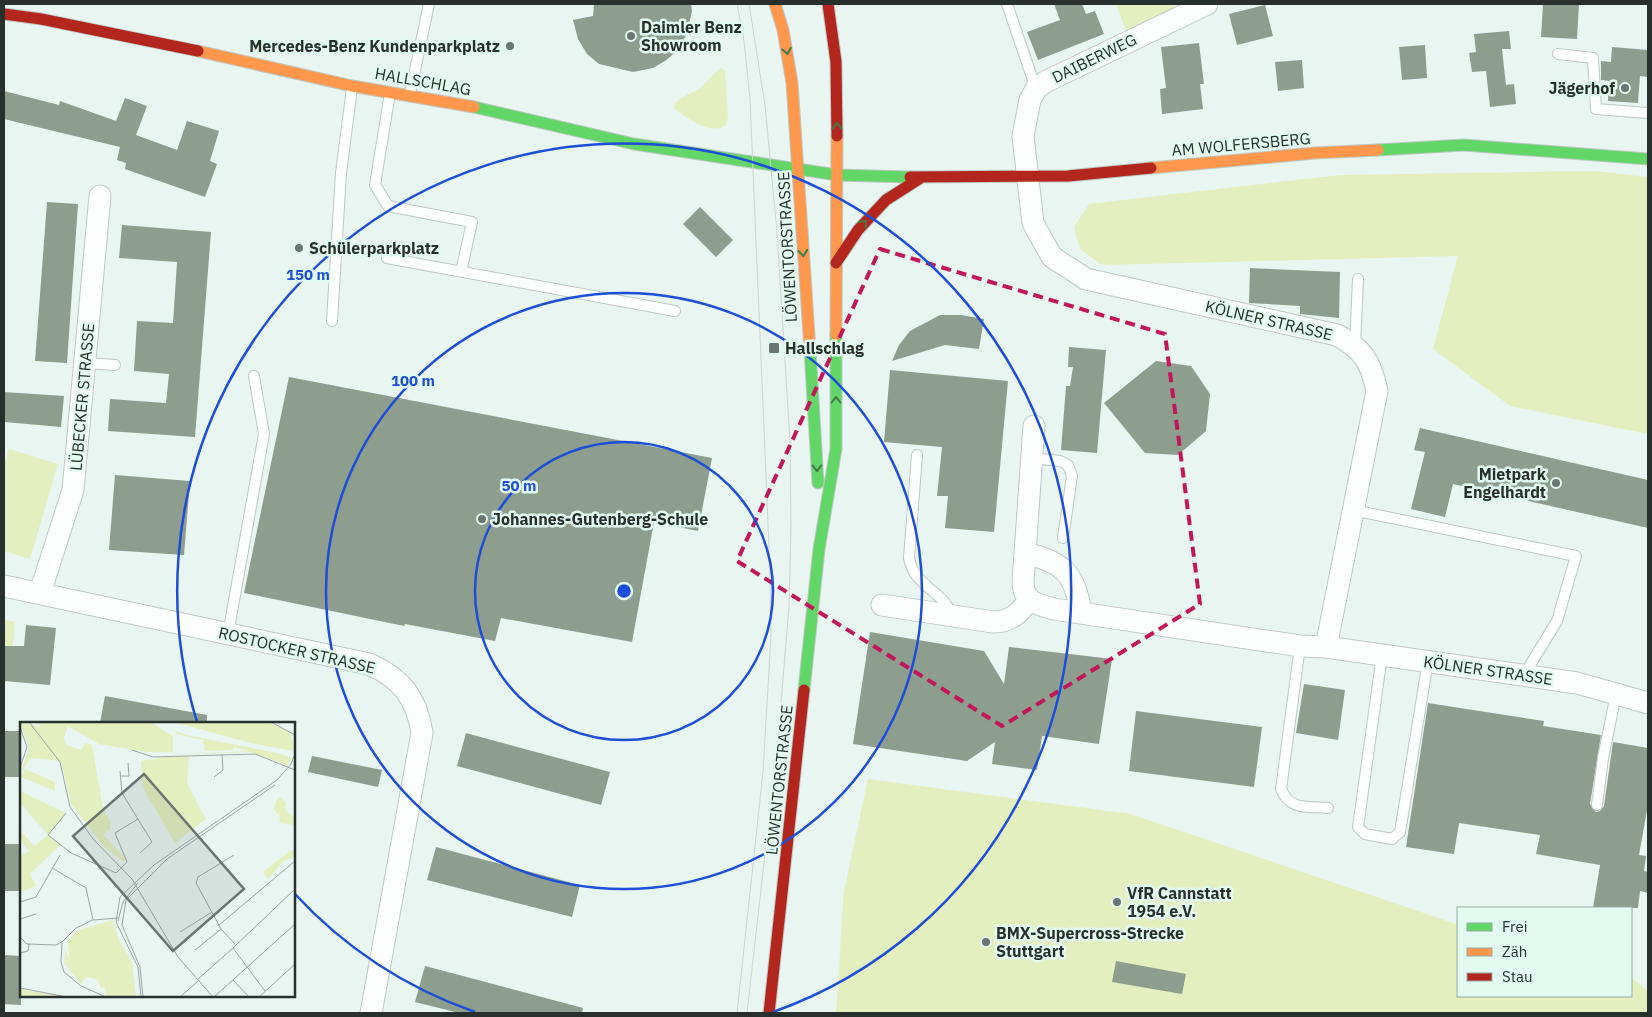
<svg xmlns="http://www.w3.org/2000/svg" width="1652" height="1017" font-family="'IBM Plex Sans',sans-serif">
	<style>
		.green { fill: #e4efbf }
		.building { fill: #8d9e8f }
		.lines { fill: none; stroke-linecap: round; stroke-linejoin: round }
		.lane-casing { stroke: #bec8c4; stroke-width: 12 }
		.street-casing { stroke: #bec8c4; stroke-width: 23 }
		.fast-casing { stroke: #bec8c4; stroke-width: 13 }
		.slow-casing { stroke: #bec8c4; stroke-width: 13 }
		.jam-casing { stroke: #bec8c4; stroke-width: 13 }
		.lane { stroke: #fcfefd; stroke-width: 10 }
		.street { stroke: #fcfefd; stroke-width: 21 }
		.fast { stroke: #63d668; stroke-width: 11 }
		.slow { stroke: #ff974d; stroke-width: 11 }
		.jam { stroke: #b3261e; stroke-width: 11 }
		.tram { stroke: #d0d4d2; stroke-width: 1 }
		.oneway { stroke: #427b47 }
		.marked { fill: none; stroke: #c2185b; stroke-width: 4; stroke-dasharray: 10 6; stroke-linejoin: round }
		.ring { fill: none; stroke: #1d4ed8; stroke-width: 2.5 }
		.poi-dot { fill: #6b7571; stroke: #e3faf1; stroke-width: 2 }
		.labels { text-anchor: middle; stroke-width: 5; stroke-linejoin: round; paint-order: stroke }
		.poi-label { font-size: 16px; font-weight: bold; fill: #27302c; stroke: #e3faf1; text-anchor: start }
		.street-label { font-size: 16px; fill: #27302c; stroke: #e3faf1 }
		.inset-road { fill: none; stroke: #9ba6a2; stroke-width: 1 }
		.view { fill: #6b7571; fill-opacity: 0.15; stroke: #6b7571; stroke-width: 2.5 }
		.inset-edge { fill: none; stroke: #27302c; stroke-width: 2.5 }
		.centre { fill: #1d4ed8; stroke: #e3faf1; stroke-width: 2.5 }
		.ring-label { font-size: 15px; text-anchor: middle; font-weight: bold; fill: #1d4ed8; stroke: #e3faf1; stroke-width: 5; stroke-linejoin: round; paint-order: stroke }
	</style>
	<rect width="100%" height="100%" fill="#e8f5f0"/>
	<path class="green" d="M1116,4H1173L1179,17L1130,41Z
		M722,68L725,71L728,118L726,125C711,136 687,118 675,109L674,106C677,97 692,94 700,88C708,82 714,71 722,68Z
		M1595,171L1648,177V434L1510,406L1433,349L1458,256L1102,265L1080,249L1074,227L1089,204L1340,175Z
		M9,449L58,464L30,559L4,551V467Z
		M4,620L15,622L10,673H4Z
		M868,779L1131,814L1456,924L1458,913V996H1631V977L1648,991V1013H836L844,891Z"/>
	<path class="building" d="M594,4H691L692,11L687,34L677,51L665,61L653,68L633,72L599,64L587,54L578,39L573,20L593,16Z
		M1054,4H1082L1086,14L1095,11L1104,34L1038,60L1027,32L1060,20Z
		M1543,4H1579L1577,39L1541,37Z
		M1265,5L1273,36L1237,45L1229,14Z
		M1509,31L1511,49H1502L1506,85L1514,84L1516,104L1490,107L1486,71L1472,72L1469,53L1476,52L1474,34Z
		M1199,43L1204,84H1200L1203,109L1162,114L1160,89L1166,88L1161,47Z
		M1425,45L1427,78L1402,80L1399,47Z
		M1612,47L1648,50V77L1640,76L1638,103L1608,101L1609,81L1601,80V61L1611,62Z
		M1302,60L1304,88L1278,91L1275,62Z
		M4,91L59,105L60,101L116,121L125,98L147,106L136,135L177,150L187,121L219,131L210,161L217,164L205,197L125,169L126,163L117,160L120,147L4,119Z
		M47,202L78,204L67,363L35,361Z
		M700,207L733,240L716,257L683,224Z
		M122,225L211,232L195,437L108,431L110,399L166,403L169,374L134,371L137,321L173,323L177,262L119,258Z
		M1250,268L1340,272L1339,318L1300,314V306L1249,303Z
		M940,315H961L984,319L979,349L945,345L892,361L899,345L910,331Z
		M1069,347L1106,350L1097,453L1061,450L1066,386H1070L1073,367H1068Z
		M1156,361L1191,366L1210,394L1206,431L1178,455L1145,453L1104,403Z
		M890,370L1008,381L994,532L945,528L948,496H937L942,447L884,442Z
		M289,377L712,458L698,531L654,522L632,642L501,618L495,641L405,624L404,626L244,593Z
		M4,392L64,396L61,427L4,422Z
		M1420,428L1648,480V528L1453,484L1445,517L1411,509L1425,452L1414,450Z
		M115,475L190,481L184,555L109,550Z
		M26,625L56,628L50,685L4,681V646H24Z
		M870,632L984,651L1004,684L1009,647L1112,659L1099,744L1042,736L1037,770L992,764L995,742L967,761L853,744Z
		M1304,684L1345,690L1338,740L1296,733Z
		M105,696L207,715V723H100Z
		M1428,703L1544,721L1543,726L1601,735L1590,804L1596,812L1600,811L1604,806L1613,742L1648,748V805L1639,855L1646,856L1644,871L1648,872V893L1640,891L1638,908H1593L1600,865L1536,854L1540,835L1459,823L1454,854L1406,847Z
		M1136,711L1262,727L1254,787L1129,771Z
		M4,731H21V777H4Z
		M466,733L610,772L601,805L457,766Z
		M312,756L382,770L378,787L308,772Z
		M4,844H21V891H4Z
		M436,847L580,885L572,917L427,880Z
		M4,955L21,956V1005L4,1004Z
		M1116,961L1186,974L1182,994L1112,982Z
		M425,966L583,1008L582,1013H459L415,1002Z"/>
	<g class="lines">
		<defs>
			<path id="lane" d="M1007,4L1036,89
				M1558,54L1593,58L1596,109L1648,113
				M390,93L375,185L388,206L472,222L461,272
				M410,94L429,4
				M387,258L675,311
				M332,321L341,173L352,88
				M1355,345L1358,279
				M85,363L115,365
				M917,455L909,558C914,587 941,588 952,615
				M1032,458L1060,461L1068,465L1072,476L1063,538
				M1353,510L1576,556L1557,621L1524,675
				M228,634L264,434L254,376
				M1300,646L1281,789C1290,811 1308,806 1328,808
				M1382,655L1358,827L1365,834L1392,839L1400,832L1428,661
				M1597,805L1603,758L1616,694"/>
			<path id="street" d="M1207,4L1045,82L1036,89L1030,100L1023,136L1033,223L1052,257L1086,279L1337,335C1363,349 1371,362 1377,391L1326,647
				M1034,426L1023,581C1023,602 1036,604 1054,609L1300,646L1326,647L1577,683L1648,703
				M1025,553C1063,562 1075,573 1081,613
				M4,586L369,664C401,678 417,698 422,733L371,1013
				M40,593L73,490L100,196
				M882,605L993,622C1010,622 1019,614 1029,600"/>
			<path id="fast" d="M474,107L634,144L837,175L910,177
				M1378,150L1464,145L1648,159
				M810,350L818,483
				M804,690L819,549L836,449V335"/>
			<path id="slow" d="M775,4L783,30L792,83L810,350
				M198,51L352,86L474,107
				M1151,168L1315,153L1378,150
				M836,335L837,136"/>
			<path id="jam" d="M828,4L836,62L837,136
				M4,14L41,19L198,51
				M910,177L1068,176L1151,168
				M836,263L858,230L886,200L922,177
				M769,1013L804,690"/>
		</defs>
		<use href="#lane" class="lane-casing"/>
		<use href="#street" class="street-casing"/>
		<use href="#fast" class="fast-casing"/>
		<use href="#slow" class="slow-casing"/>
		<use href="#jam" class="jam-casing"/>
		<use href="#lane" class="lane"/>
		<use href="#street" class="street"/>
		<use href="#fast" class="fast"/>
		<use href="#slow" class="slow"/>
		<use href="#jam" class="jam"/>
		<path class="tram" d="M737,4L744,41L750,99L769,548L771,636L763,772L737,1013
			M747,1013L778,739L789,606L791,526L790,442L777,232L765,105L749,4"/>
	</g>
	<defs><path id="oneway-chevron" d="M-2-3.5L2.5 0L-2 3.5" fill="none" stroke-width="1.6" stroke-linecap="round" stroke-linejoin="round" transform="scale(1.25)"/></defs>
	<g class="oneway">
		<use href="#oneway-chevron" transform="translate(787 51) rotate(78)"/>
		<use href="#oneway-chevron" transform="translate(837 126) rotate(-90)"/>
		<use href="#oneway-chevron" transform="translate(864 223) rotate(-48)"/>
		<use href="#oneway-chevron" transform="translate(803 253) rotate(85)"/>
		<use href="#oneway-chevron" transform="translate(836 400) rotate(-90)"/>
		<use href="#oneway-chevron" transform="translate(817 468) rotate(89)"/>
	</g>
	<path class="marked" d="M880,249L1165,334L1200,604L1002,726L737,561Z"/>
	<g class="ring">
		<circle cx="624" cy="591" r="149"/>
		<circle cx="624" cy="591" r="298"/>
		<path d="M475 1012A447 447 0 0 1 294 893M197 722A447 447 0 1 1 773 1012"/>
	</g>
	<g class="poi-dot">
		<circle cx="631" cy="36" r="5"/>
		<circle cx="510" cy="46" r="5"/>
		<circle cx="1625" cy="88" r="5"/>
		<circle cx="299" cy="248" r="5"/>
		<rect x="768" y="342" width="12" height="12" rx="2.5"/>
		<circle cx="1556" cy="483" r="5"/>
		<circle cx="482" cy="519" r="5"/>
		<circle cx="1117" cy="902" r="5"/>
		<circle cx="986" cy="942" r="5"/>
	</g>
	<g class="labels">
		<g class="poi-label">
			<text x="641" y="33">Daimler Benz<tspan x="641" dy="18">Showroom</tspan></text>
			<text x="500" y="52" text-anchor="end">Mercedes-Benz Kundenparkplatz</text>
			<text x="1615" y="94" text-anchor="end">Jägerhof</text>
			<text x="309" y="254">Schülerparkplatz</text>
			<text x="785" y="354">Hallschlag</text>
			<text x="1546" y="480" text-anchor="end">Mietpark<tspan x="1546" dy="18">Engelhardt</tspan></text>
			<text x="492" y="525">Johannes-Gutenberg-Schule</text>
			<text x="1127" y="899">VfR Cannstatt<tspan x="1127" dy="18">1954 e.V.</tspan></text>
			<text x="996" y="939">BMX-Supercross-Strecke<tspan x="996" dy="18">Stuttgart</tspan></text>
		</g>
		<g class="street-label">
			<text transform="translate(1094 58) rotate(-26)" y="6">DAIBERWEG</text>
			<text transform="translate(423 81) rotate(10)" y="6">HALLSCHLAG</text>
			<text transform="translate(1241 144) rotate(-5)" y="6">AM WOLFERSBERG</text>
			<text transform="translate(787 247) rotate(-93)" y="6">LÖWENTORSTRASSE</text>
			<text transform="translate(1269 320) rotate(13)" y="6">KÖLNER STRASSE</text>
			<text transform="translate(82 397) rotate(-85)" y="6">LÜBECKER STRASSE</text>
			<text transform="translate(297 650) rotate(13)" y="6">ROSTOCKER STRASSE</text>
			<text transform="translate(1488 670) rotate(8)" y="6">KÖLNER STRASSE</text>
			<text transform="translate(779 780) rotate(-84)" y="6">LÖWENTORSTRASSE</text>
		</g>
	</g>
	<g transform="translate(20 722)">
		<rect width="275" height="275" fill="#e8f5f0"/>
		<path d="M0,0L22,5L14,0H130L153,14V30H127L79,22L48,4L44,15L46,23L61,28L65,21L72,23L83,86L90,99V108L83,112L105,136L104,140L84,125L51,82L41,39L11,36L0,53L9,26ZM154,0H248L270,10L274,25L273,29L230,21ZM148,6L166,13L257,31L272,36L267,43L230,30L147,33L229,29L213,25V28L185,29L183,18L160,13ZM154,34H169L167,61L186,97L155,121L127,73L122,61L121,39ZM5,47L35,60V69L1,55ZM0,69L46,91L29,113L40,123L10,152L16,164L0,170V135L9,129L0,118V108L14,124L28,113L0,81ZM260,76L266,80L265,88L275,96V103L259,101L260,95L254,87L256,79ZM270,129L274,128L275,135L265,138L248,157L243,150ZM93,198L98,216L112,240L116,275H87L85,265L81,266L77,257L66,255L61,262L44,241L45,228L49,236L48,219L56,209ZM0,267L45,275H0Z" fill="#e4efbf"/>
		<path class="inset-road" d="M9,0L40,40L50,85L74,118L112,157L158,235L193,275M251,0L275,13M0,5L7,25L0,46M112,28L133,35L235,32L275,48M100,49L102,71L132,120L120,131M100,54H109L108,41M194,55L203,48L202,32M46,91L28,113L51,131L96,151L107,140L95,111L118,97M214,133L178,155L176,161L201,207L215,222M32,146L66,166L73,198M0,180L16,175L40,133M0,197L16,192M98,199L103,180L118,161M199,203L275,139M160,210L192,190M0,215L7,222L36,223L42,220L56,206L73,198L98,196M42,221L41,240L44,250L61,264L86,275M213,226L275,167M213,226L245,269M175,228L201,207M0,231L8,229L9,222M177,258L213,226M213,258L229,275M0,266L47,275M121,275L118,245L96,200L100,175L134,143L257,58L271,42L275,32M123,275L120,245L102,203L106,178L147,137L255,63M160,275L178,259M194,275L275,202M239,275L275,242"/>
		<path class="view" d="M124,52L224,167L153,229L53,114Z"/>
		<rect width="275" height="275" class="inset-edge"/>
	</g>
	<circle cx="624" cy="591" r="8" class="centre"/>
	<g class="ring-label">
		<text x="308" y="280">150 m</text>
		<text x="413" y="386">100 m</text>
		<text x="519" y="491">50 m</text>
	</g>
	<rect width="1652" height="1017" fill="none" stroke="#27302c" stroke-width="10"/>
	<rect x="1457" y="907" width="175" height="90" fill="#e3faf1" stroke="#98a9a2"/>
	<rect x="1467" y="923" width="25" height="8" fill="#63d668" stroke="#98a9a2"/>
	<text x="1502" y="932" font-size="15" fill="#27302c">Frei</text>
	<rect x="1467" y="948" width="25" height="8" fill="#ff974d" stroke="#98a9a2"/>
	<text x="1502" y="957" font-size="15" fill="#27302c">Zäh</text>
	<rect x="1467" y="973" width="25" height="8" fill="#b3261e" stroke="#98a9a2"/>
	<text x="1502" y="982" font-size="15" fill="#27302c">Stau</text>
</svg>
